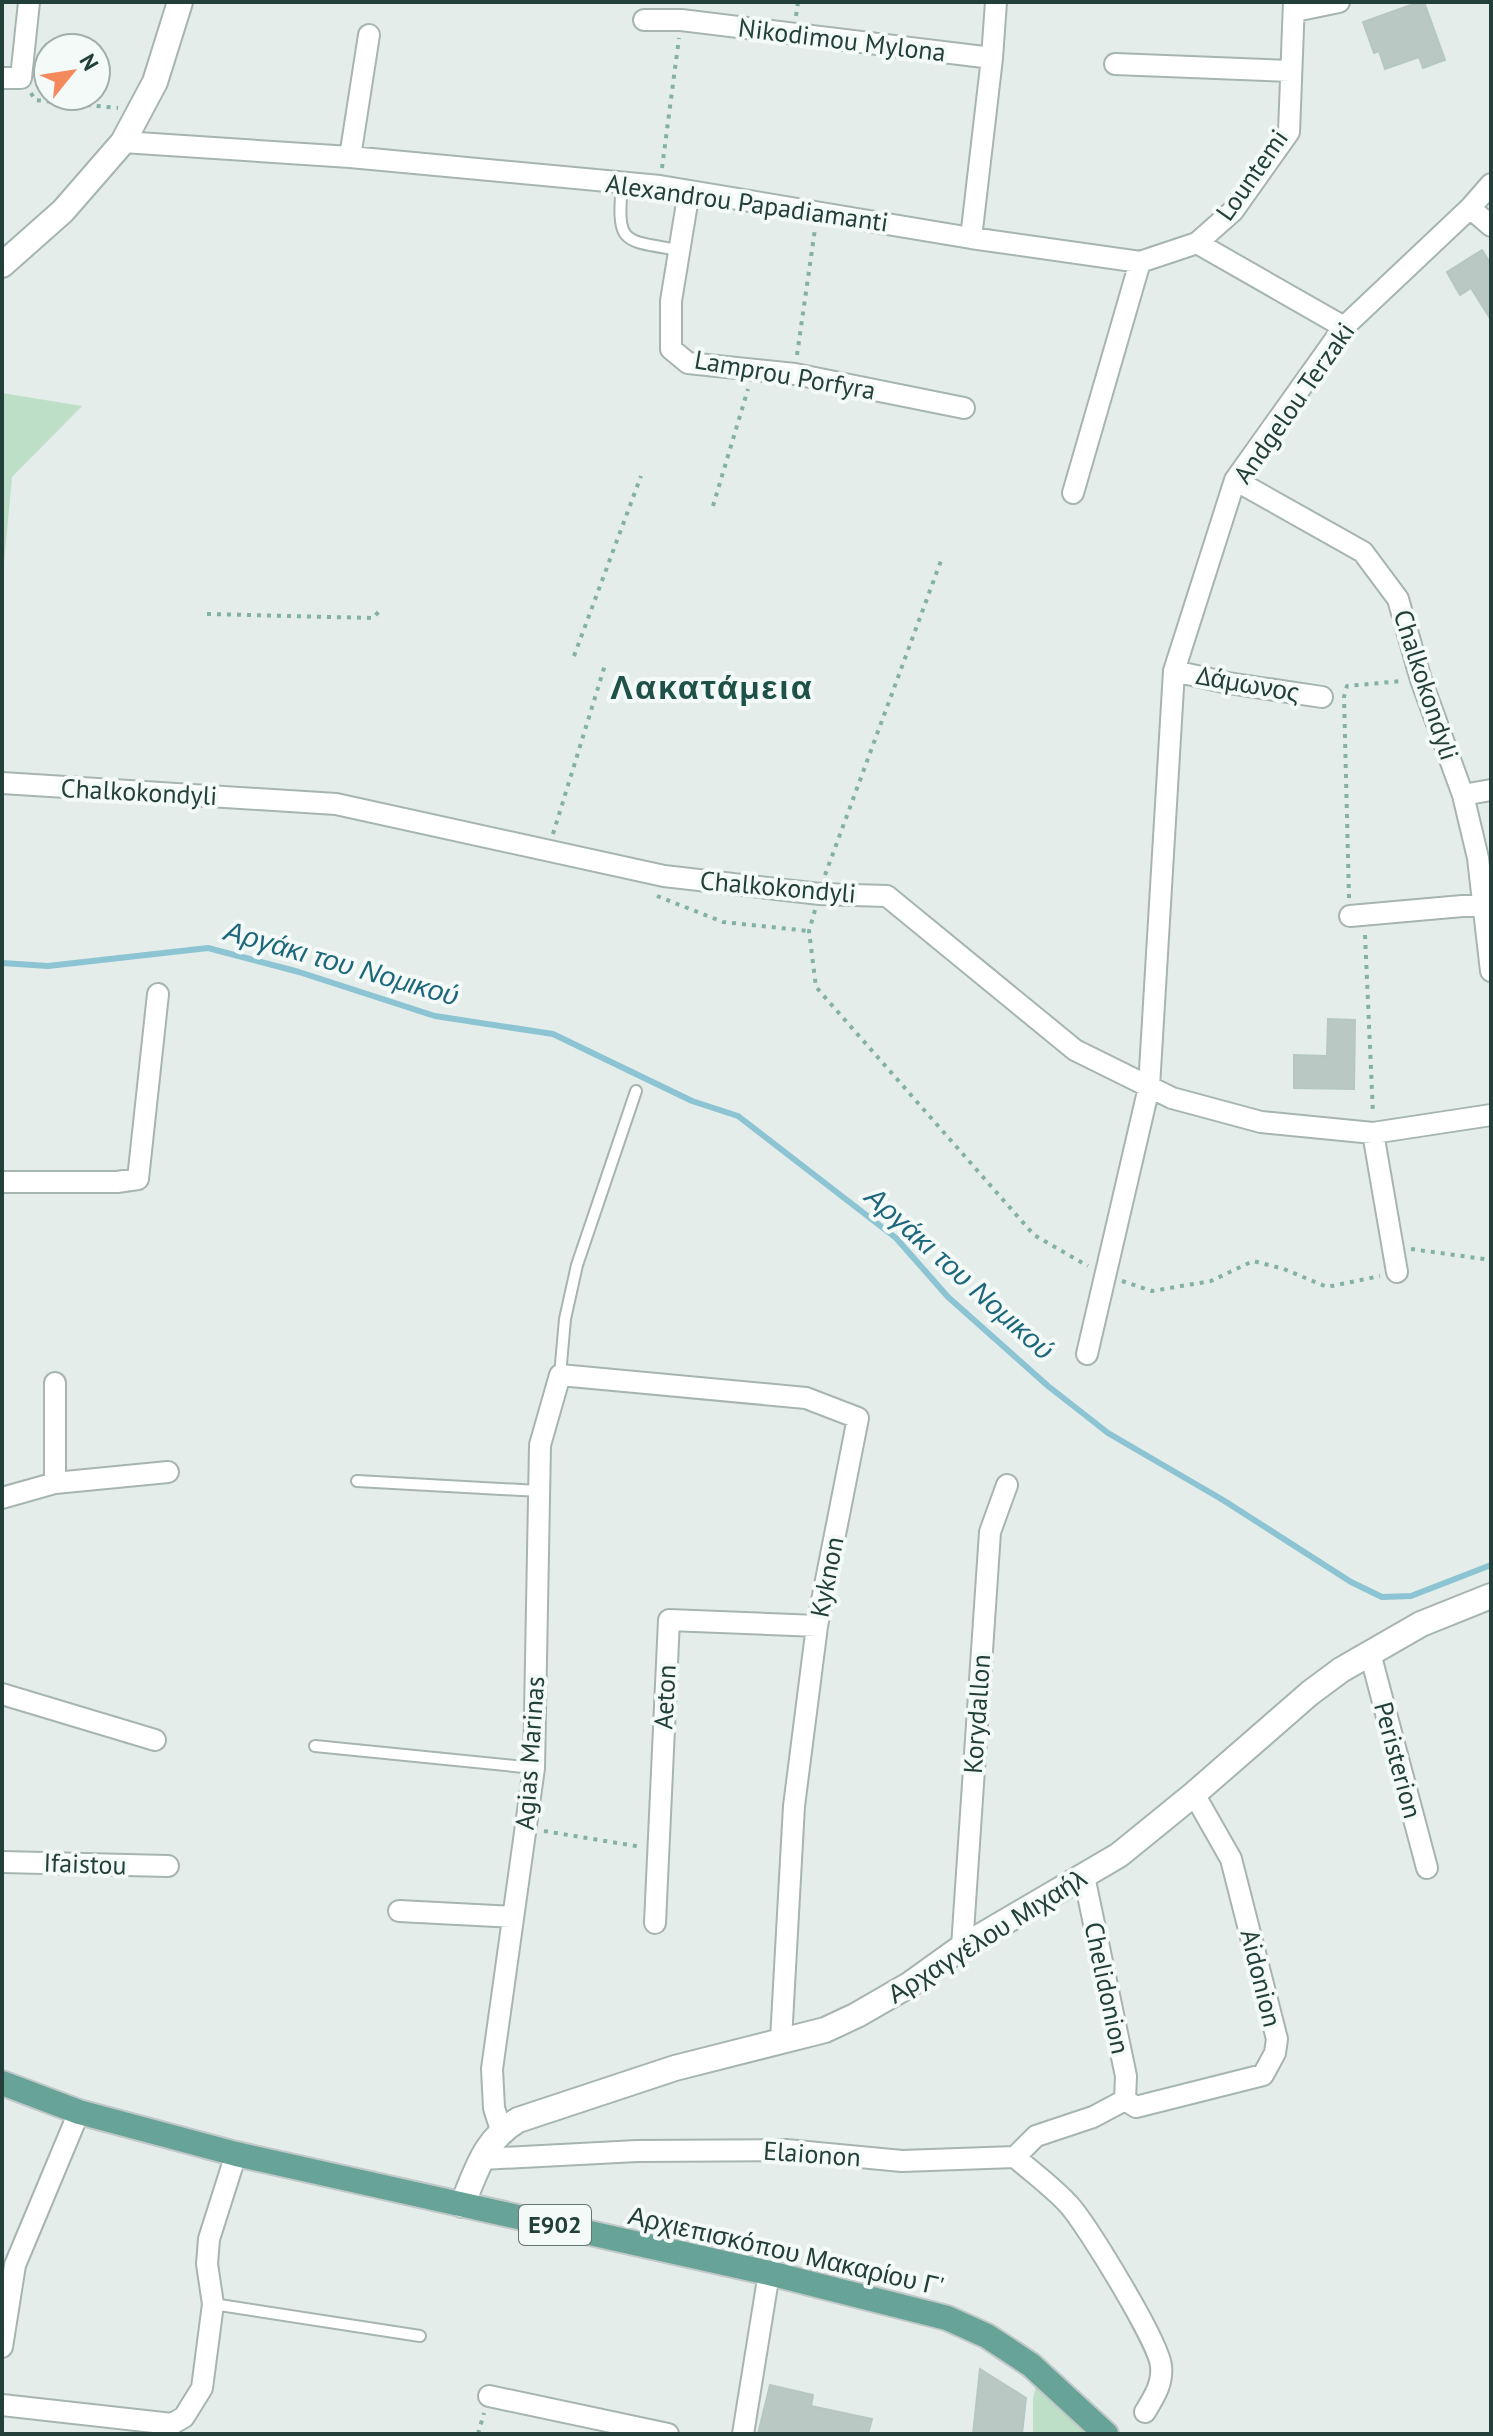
<svg xmlns="http://www.w3.org/2000/svg" width="1493" height="2436" font-family="'PT Sans',sans-serif">
	<style>
		.green { fill: #bddfc7 }
		.lines { fill: none; stroke-linecap: round; stroke-linejoin: round }
		.stream { stroke: #8cc4d3; stroke-width: 6 }
		.building { fill: #b9c8c3; stroke: #b6c7c1; stroke-width: 2 }
		.service-casing { stroke: #a6b5b1; stroke-width: 14 }
		.minor-casing { stroke: #a6b5b1; stroke-width: 24 }
		.tertiary-casing { stroke: #a6b5b1; stroke-width: 28 }
		.primary-casing { stroke: #c1c9c8; stroke-width: 28 }
		.path { stroke: #84b1a5; stroke-width: 4; stroke-dasharray: 4 6; stroke-linecap: butt }
		.service { stroke: #fff; stroke-width: 10 }
		.minor { stroke: #fff; stroke-width: 20 }
		.tertiary { stroke: #fff; stroke-width: 24 }
		.primary { stroke: #68a397; stroke-width: 24 }
		.labels { text-anchor: middle; stroke-width: 8; stroke-linejoin: round; paint-order: stroke }
		.shield { fill: #f4faf7; stroke: #627772; stroke-width: 2 }
		.shield-label { font-size: 24px; font-weight: bold; fill: #233f39 }
		.street-label { font-size: 26px; fill: #233f39; stroke: #f4faf7 }
		.water-label { font-size: 28px; font-style: italic; fill: #1c677c; stroke: #f4faf7 }
		.district-label { font-size: 34px; font-weight: bold; letter-spacing: 2px; fill: #1e5248; stroke: #f4faf7 }
	</style>
	<rect width="100%" height="100%" fill="#e4edea"/>
	<path class="green" d="M2,393L82,406L12,477L2,585Z
		M1036,2386L1068,2411L1090,2434H1033V2399Z"/>
	<g class="lines">
		<path class="stream" d="M2,963L48,966L208,948L299,972L435,1016L553,1034L692,1101L738,1116L896,1238L948,1297L1048,1386L1108,1433L1223,1500L1351,1582L1382,1597L1411,1596L1491,1565"/>
	</g>
	<path class="building" d="M1419,2H1424L1445,60L1423,68L1419,57L1385,69L1379,51L1374,53L1363,22Z
		M1482,250L1491,264V320L1471,288L1460,295L1447,272Z
		M1328,1019L1355,1020L1354,1089L1294,1088V1055L1327,1056Z
		M980,2369L1026,2398L1022,2434H973Z
		M770,2385L813,2395L811,2406L872,2419L868,2434H758Z"/>
	<g class="lines">
		<defs>
			<path id="service" d="M622,182C617,245 621,240 679,250
				M560,1375L565,1319L577,1265L636,1091
				M357,1481L539,1491
				M315,1746L534,1768
				M213,2304L420,2336"/>
			<path id="minor" d="M1295,11L1339,2
				M644,20H681L992,58L996,2
				M1115,64L1291,71
				M2,78H21L29,2
				M123,142L350,157L660,186L971,238L1140,262L1197,243L1344,327
				M350,157L369,35
				M689,191L671,301V349L688,363L795,374L964,408
				M1470,208L1491,226
				M971,238L992,58
				M1197,243L1233,211L1289,132L1294,2
				M1235,480L1363,552L1398,599L1421,680L1463,795L1478,858L1491,971
				M1073,493L1140,262
				M1174,671L1228,683L1322,697
				M2,783L336,804L664,876L820,894L887,896L1075,1050L1172,1098L1261,1122L1373,1133L1491,1115
				M1463,795L1491,790
				M1350,916L1485,904
				M1373,1133L1397,1272
				M2,1182H117L138,1179L158,994
				M1087,1354L1149,1087L1174,671L1235,480L1344,327L1470,208L1491,184
				M55,1483V1383
				M2,1498L55,1483L168,1472
				M1370,1653L1427,1868
				M2,1694L155,1740
				M2,1862L168,1866
				M1084,1876L1126,2076L1125,2100
				M399,1911L513,1917
				M655,1923L669,1620L817,1626
				M962,1947L990,1532L1007,1485
				M1125,2100L1136,2107L1263,2075L1275,2053L1277,2039L1231,1859L1194,1794
				M501,2130L494,2108L492,2069L534,1768L540,1445L560,1375L806,1398L858,1418L817,1626L794,1806L781,2040
				M1015,2157C1033,2173 1054,2188 1070,2206C1088,2227 1159,2342 1161,2366C1163,2384 1154,2397 1145,2412
				M482,2159L637,2151L786,2150L902,2161L1015,2157L1036,2136L1093,2117L1125,2100
				M2,2347L15,2265L79,2112
				M489,2396L668,2434
				M2,2405L172,2424L184,2417L202,2388L213,2304L207,2264L209,2239L236,2154
				M743,2434L769,2273"/>
			<path id="tertiary" d="M2,265L63,211L123,142L155,82L180,2
				M462,2205C477,2170 484,2140 518,2120L675,2068L825,2030L857,2015L909,1985L962,1947L1119,1855L1194,1794L1310,1693L1341,1670L1421,1624L1491,1596"/>
			<path id="primary" d="M2,2083L79,2112L236,2154L769,2273L947,2318L987,2336L1031,2365L1106,2434"/>
		</defs>
		<use href="#service" class="service-casing"/>
		<use href="#minor" class="minor-casing"/>
		<use href="#tertiary" class="tertiary-casing"/>
		<use href="#primary" class="primary-casing"/>
		<path class="path" d="M796,16L798,2
			M31,93L35,100L118,108
			M662,168L679,38
			M797,355L815,229
			M713,506L748,389
			M207,614L373,618L381,609
			M574,656L641,476
			M553,834L605,665
			M825,875L942,558
			M657,896L723,922L809,931
			M1349,898L1344,697L1347,686L1402,681
			M815,910L809,931L816,987L1034,1235L1088,1266
			M1365,935L1373,1114
			M1411,1249L1491,1260
			M1122,1281L1152,1291L1211,1281L1253,1261L1284,1269L1327,1287L1380,1276
			M544,1831L642,1847
			M478,2434L484,2413"/>
		<use href="#service" class="service"/>
		<use href="#minor" class="minor"/>
		<use href="#tertiary" class="tertiary"/>
		<use href="#primary" class="primary"/>
	</g>
	<g class="labels">
		<rect class="shield" x="519" y="2205" width="72" height="40" rx="6"/>
		<g class="shield-label">
			<text x="555" y="2233">E902</text>
		</g>
		<g class="street-label">
			<text transform="translate(842 40) rotate(7)" y="9">Nikodimou Mylona</text>
			<text transform="translate(1252 175) rotate(-55)" y="9">Lountemi</text>
			<text transform="translate(747 203) rotate(8)" y="9">Alexandrou Papadiamanti</text>
			<text transform="translate(785 375) rotate(10)" y="9">Lamprou Porfyra</text>
			<text transform="translate(1294 403) rotate(-55)" y="9">Andgelou Terzaki</text>
			<text transform="translate(1248 684) rotate(10)" y="9">Δάμωνος</text>
			<text transform="translate(1426 685) rotate(72)" y="9">Chalkokondyli</text>
			<text transform="translate(139 792) rotate(3)" y="9">Chalkokondyli</text>
			<text transform="translate(778 887) rotate(5)" y="9">Chalkokondyli</text>
			<text transform="translate(827 1577) rotate(-79)" y="9">Kyknon</text>
			<text transform="translate(665 1697) rotate(-87)" y="9">Aeton</text>
			<text transform="translate(977 1714) rotate(-86)" y="9">Korydallon</text>
			<text transform="translate(530 1753) rotate(-86)" y="9">Agias Marinas</text>
			<text transform="translate(1398 1760) rotate(75)" y="9">Peristerion</text>
			<text transform="translate(85 1864) rotate(2)" y="9">Ifaistou</text>
			<text transform="translate(987 1936) rotate(-32)" y="9">Αρχαγγέλου Μιχαήλ</text>
			<text transform="translate(1261 1978) rotate(76)" y="9">Aidonion</text>
			<text transform="translate(1107 1988) rotate(78)" y="9">Chelidonion</text>
			<text transform="translate(812 2154) rotate(4)" y="9">Elaionon</text>
			<text transform="translate(786 2251) rotate(13)" y="9">Αρχιεπισκόπου Μακαρίου Γ'</text>
		</g>
		<g class="water-label">
			<text transform="translate(342 963) rotate(16)" y="10">Αργάκι του Νομικού</text>
			<text transform="translate(960 1273) rotate(42)" y="10">Αργάκι του Νομικού</text>
		</g>
		<g class="district-label">
			<text x="712" y="699">Λακατάμεια</text>
		</g>
	</g>
	<rect width="1493" height="2436" fill="none" stroke="#233f39" stroke-width="8"/>
	<g transform="translate(72 72) rotate(60)"><circle r="38" fill="#f4faf7" stroke="#a0afab" stroke-width="2"/>
	<path d="M0-6L14 30L0 20L-14 30Z" fill="#f3895c"/>
	<text y="-12" font-size="22" font-weight="bold" text-anchor="middle" fill="#233f39">N</text>
	</g>
</svg>
